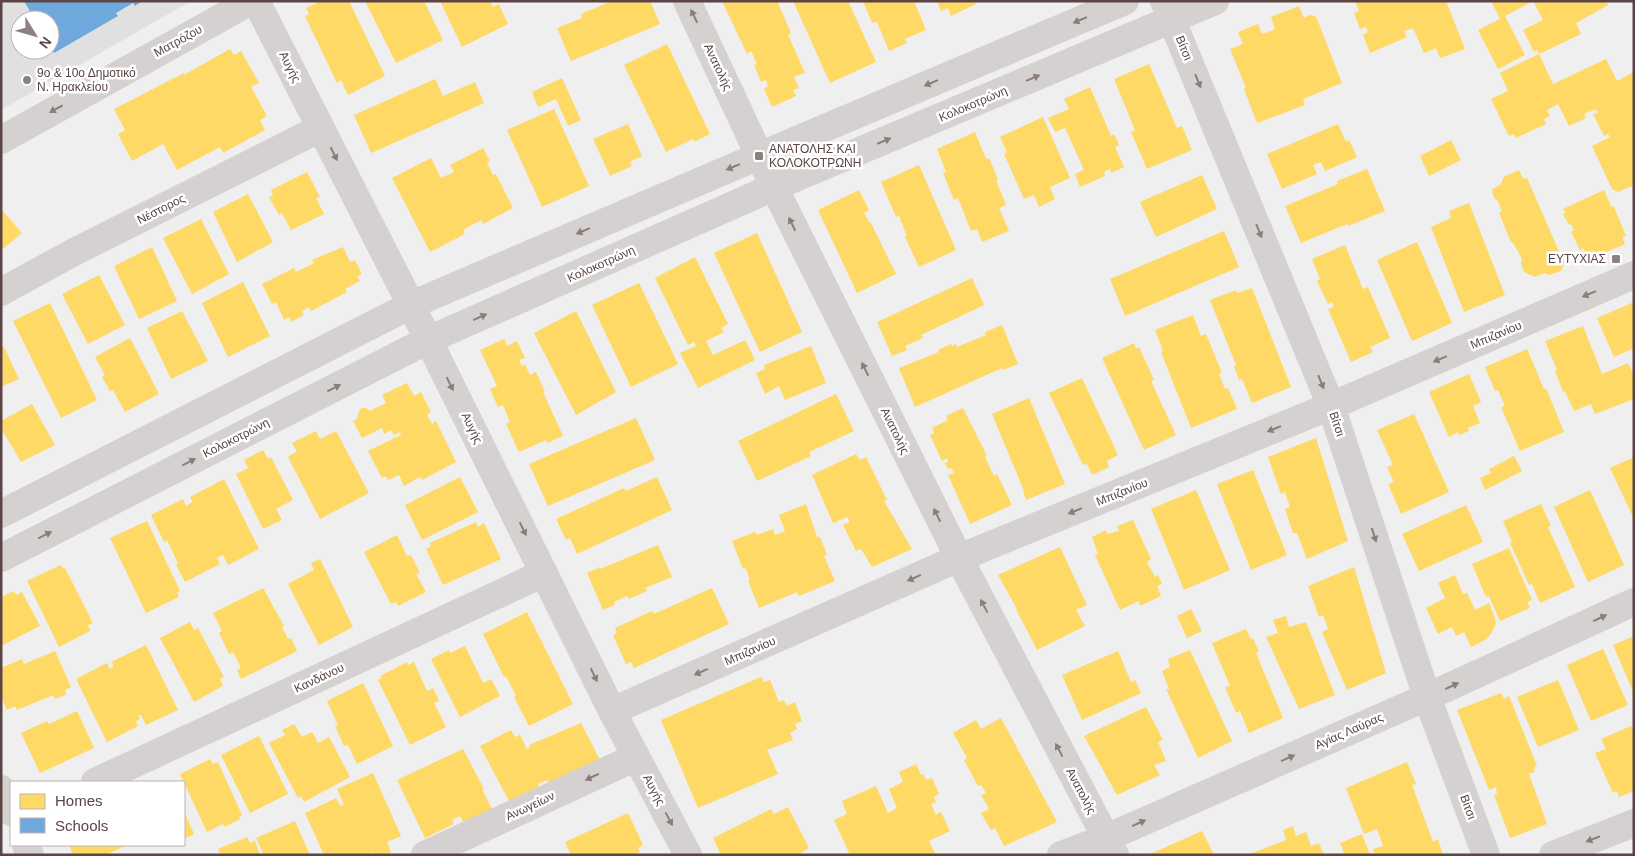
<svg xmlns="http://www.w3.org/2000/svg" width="1635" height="856" font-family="Helvetica,sans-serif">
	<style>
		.education { fill: #e0e0e0; fill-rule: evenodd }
		.homes { fill: #ffd966 }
		.schools { fill: #6fa8dc }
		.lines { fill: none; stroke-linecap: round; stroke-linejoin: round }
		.minor { stroke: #d6d1d1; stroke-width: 28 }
		.oneway { fill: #8d7c7c }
		.poi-dot { fill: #8f8080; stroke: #fff; stroke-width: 2 }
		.labels { text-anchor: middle; stroke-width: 5; stroke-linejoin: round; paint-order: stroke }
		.street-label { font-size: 12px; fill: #5c4444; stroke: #fff }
		.poi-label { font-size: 12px; fill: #5c4444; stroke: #fff; text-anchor: start }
	</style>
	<rect width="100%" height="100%" fill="#eeefee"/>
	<path class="education" d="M1,1H191L1,110ZM20,20H50V50H20Z"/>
	<path class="homes" d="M321,1H349L385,76L348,95L341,80L337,83L305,16L309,14L306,8Z
		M365,1H424L443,40L396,63Z
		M440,1H490L493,7L499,4L508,24L462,47Z
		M612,1H650L660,24L571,61L557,28L582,18L581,14Z
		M726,1H777L791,33L788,35L805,73L794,77L799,88L793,90L796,96L772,107L764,89L768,86L766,80L761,82L754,65L757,64L751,51L747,54L723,3Z
		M796,1H848L876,62L830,83L794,3Z
		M863,1H914L926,30L905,39L907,43L889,51L877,22L872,23Z
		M937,1H975L976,4L951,16L948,8L941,11Z
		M1355,1H1446L1465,49L1440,58L1436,48L1424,53L1413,28L1404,31L1407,37L1370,53L1363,35L1368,32L1366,27L1360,29L1354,13L1359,11Z
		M1491,1H1606L1608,5L1576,23L1581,34L1539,54L1537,50L1534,52L1523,30L1543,20L1533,1L1505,16L1525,55L1498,69L1478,30L1500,19Z
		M1299,6L1304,18L1310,15L1315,16L1317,19L1342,83L1303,99L1305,105L1257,123L1244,89L1246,88L1230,49L1243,44L1238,32L1258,24L1262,34L1275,29L1271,17Z
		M667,44L710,134L694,142L693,139L666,152L624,65Z
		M230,49L234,55L241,51L259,83L251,87L267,116L260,120L265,130L223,153L220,147L177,170L163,144L132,161L118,134L125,130L114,109L184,73V75Z
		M1539,54L1553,84L1606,59L1617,81L1634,72V185L1618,192L1612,189L1592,146L1610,137L1608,134L1604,136L1593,114L1598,113L1596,109L1584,114L1586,118L1569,126L1558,104L1547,110L1550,116L1544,119L1546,124L1516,138L1514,134L1509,136L1491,99L1508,91L1500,73Z
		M1149,64L1177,128L1182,126L1192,150L1147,169L1131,132L1135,130L1114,79Z
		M562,78L581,120L568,126L556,99L538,107L532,92Z
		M435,79L443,96L475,82L484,103L371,153L354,115Z
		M1090,87L1111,136L1114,134L1119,145L1115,147L1124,167L1111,173L1110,169L1104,172L1105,176L1080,187L1075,174L1084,170L1065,128L1055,132L1048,118L1069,109L1064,99Z
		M554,109L589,186L542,207L507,130Z
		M1043,117L1070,178L1050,187L1055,199L1039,207L1034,195L1024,199L1004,154L1007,152L1000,137Z
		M628,124L642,156L630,162L632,166L610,176L593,139Z
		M1338,124L1346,142L1349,140L1357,157L1325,171L1321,162L1313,165L1317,174L1282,189L1267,154Z
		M975,132L986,159L989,158L998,179L996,180L1006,205L999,208L1009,231L982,242L977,229L971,231L958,198L954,200L943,173L946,172L937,149Z
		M1451,140L1461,160L1429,176L1420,156Z
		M483,148L490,161L487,163L493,175L496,174L513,208L483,224L481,220L463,230L465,234L430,252L392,178L431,158L441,178L454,172L450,165Z
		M919,165L956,250L919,267L905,237L907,236L899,216L896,217L881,182Z
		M1367,169L1385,211L1348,226L1347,224L1301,243L1285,206L1338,184L1337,181Z
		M1519,170L1523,179L1527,178L1564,263L1561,271L1549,275L1545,273L1535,277L1524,272L1521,263L1522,259L1514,244L1511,242L1499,213L1502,211L1498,201L1494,198L1492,189L1500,185L1504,177Z
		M307,172L320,197L316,198L324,214L291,230L282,213L279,215L269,197L273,195L271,190Z
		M1202,175L1217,209L1156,237L1140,202Z
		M859,190L869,210L864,213L870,223H871L896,274L857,293L818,210Z
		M1604,190L1611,206L1614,207L1626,236L1622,237L1625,244L1589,260L1583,248L1580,250L1571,232L1574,230L1571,224L1569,225L1563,214L1566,213L1563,209Z
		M248,194L273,242L237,262L213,212Z
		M1469,203L1505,295L1464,312L1431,227L1451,218L1449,211Z
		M1,209L22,233L3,249L1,247Z
		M201,219L229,274L192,294L163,238Z
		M1224,231L1239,267L1125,316L1110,279Z
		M757,233L802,332L760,352L714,253Z
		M1417,242L1452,323L1412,341L1377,260Z
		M1345,245L1363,289L1368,287L1390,338L1370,347L1373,352L1351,362L1328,309L1334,307L1332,302L1328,304L1317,281L1320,279L1312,259Z
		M152,247L177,301L139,319L114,266Z
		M343,247L350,262L355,260L362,274L357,276L360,281L345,289L347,292L311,311L309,307L302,311L304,315L291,322L289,317L284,320L276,302L272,304L262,284L294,268L296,272L314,263L312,260Z
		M695,257L728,324L721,328L724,332L706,341L713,355L745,340L755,360L698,388L680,353L696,346L694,342L688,345L655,278Z
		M99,275L125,325L88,344L62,294Z
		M972,278L984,305L921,335L923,338L905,346L907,350L892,356L877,322Z
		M243,282L270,336L228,357L202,303Z
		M639,283L678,364L631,387L592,305Z
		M1252,288L1291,387L1252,403L1242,379L1239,380L1234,366L1236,365L1210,300L1236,290L1237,293Z
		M1634,302V348L1614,357L1597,318Z
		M50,303L97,400L61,418L13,321Z
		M182,311L208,361L171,379L147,328Z
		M576,311L616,392L576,415L534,333Z
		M1193,315L1201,336L1206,334L1222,373L1219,374L1225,389L1228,388L1237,409L1191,428L1161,352L1163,351L1155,330Z
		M1002,325L1018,364L1003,370L1002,368L915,407L899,368L939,352L938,350L951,344L952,346L956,344L957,347L986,335L985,332Z
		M1583,326L1602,374L1628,363L1634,376V399L1595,414L1591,404L1574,411L1565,391L1563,392L1555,371L1557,370L1545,341Z
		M130,338L159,394L125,412L113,390L110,391L102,377L105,375L95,357Z
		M504,339L507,346L517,341L525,358L519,360L522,366L525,364L530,375L536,372L545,392H543L563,436L547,443L546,440L519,452L506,424L510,422L505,410L503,405L498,407L490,389L497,386L480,350Z
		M1134,343L1136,349L1139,347L1154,380L1151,381L1176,435L1144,450L1102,358Z
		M811,346L826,383L785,400L779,386L765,394L756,373L765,369L764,365Z
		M1,347H4L19,379L1,387Z
		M1527,349L1544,389L1546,388L1564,432L1520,451L1501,407L1505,406L1498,390L1495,391L1485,367Z
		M1469,374L1481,402L1473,406L1480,423L1468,428L1469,431L1459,435L1458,432L1449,437L1429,392Z
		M1082,378L1118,455L1107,461L1109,467L1092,475L1087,464L1083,465L1049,393Z
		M407,383L414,396L421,392L431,412L427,415L430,420L432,424L436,421L456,462L422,480L420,477L404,486L399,475L388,480L386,476L382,478L368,451L401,435L400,432L394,435L391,430L384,434L382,428L362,438L353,421L357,419L359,411L362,408H366L370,411L386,403L382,395Z
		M836,394L854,431L809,452L811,456L757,481L738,441Z
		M1029,398L1065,484L1026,500L1023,491H1024L992,414Z
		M32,404L55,445L21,462L1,428V421Z
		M963,408L987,456L985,457L994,476L997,474L1012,505L970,524L948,475L954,473L951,468L948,469L945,463L948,462L947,458L942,461L930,435L934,433L932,428L948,420L946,416Z
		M1414,414L1449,492L1401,514L1388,484L1394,482L1387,467L1393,465L1377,430Z
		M636,418L655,460L548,506L529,464Z
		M316,431L320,439L336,431L369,493L320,519L288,457L297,451L292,443Z
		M1316,438L1348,541L1307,559L1297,533H1293L1285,509L1290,507L1285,492L1281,494L1268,457Z
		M263,450L268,459L271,457L293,500L276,509L282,520L263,529L236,474L248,468L244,460Z
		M856,454L860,460L866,457L887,500L884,501L912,549L872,567L861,549L856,551L843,525L850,522L847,517L833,523L812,475Z
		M1514,456L1522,471L1485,490L1480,478L1491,473L1489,469Z
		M1632,458L1634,461V519L1610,468Z
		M1253,470L1287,555L1251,570L1217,484Z
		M460,477L478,512L422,540L405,505Z
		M657,477L672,510L577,554L570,538L566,540L556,519L624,488L626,491Z
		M224,479L259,549L228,565L223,555L217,558L220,564L185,582L176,565L178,563L167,540L164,542L151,515L183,499L186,506L193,502L190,497Z
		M1196,490L1230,570L1184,590L1151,509Z
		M1590,490L1624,565L1588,582L1554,507Z
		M806,504L817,537H820L827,555L824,556L835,581L799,596L797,592L759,608L748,581L750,580L746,568L743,569L732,541L755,532L757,535L773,529L775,535L785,531L779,515Z
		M1541,504L1551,526L1548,527L1575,587L1540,603L1532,584L1529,585L1510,543L1512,542L1503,521Z
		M1466,505L1483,542L1419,571L1402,534Z
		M1133,520L1151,559L1147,562L1155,577L1158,575L1162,584L1157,586L1161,596L1140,606L1139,601L1120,610L1095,555L1098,554L1092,537L1106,530L1107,534L1119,531L1117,526Z
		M147,521L180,591L177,592L179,597L146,613L110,538Z
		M476,522L478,527L484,523L501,559L443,585L426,549L431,546L430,543Z
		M397,535L407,556L411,555L420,573L416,574L426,592L398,606L396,602L391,604L364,552Z
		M658,545L672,577L645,588L647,591L629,599L627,596L614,602L615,605L603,610L587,573L600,567V569Z
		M1060,547L1087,605L1076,610L1085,626L1037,650L1016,609H1017L998,575Z
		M1509,548L1532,600L1527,602L1530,608L1500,621L1489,596L1486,597L1472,564Z
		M320,559L353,627L319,645L288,584L314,570L311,563Z
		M61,565L63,569L65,568L93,623L88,625L90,631L59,647L27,581Z
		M1354,567L1386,673L1347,690L1322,632L1328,629L1323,615L1319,617L1308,586Z
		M1455,575L1463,594L1467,593L1475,610L1489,603L1495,618L1496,624L1491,634L1485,640L1471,647L1464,632L1456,636L1452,627L1438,634L1426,608L1445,598L1438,583Z
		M263,588L284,626L282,627L288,639L291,638L297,651L241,679L237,670L241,668L233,652L229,654L219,633L222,631L213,613Z
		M712,588L729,624L634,668L631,662L626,664L613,635L617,633L615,628L652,611L654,614Z
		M14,591L16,595L22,592L40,626L1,646V597Z
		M1191,609L1202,631L1187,638L1177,616Z
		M527,612L573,704L529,726L514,697L516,696L506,676L504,677L483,634Z
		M1286,616L1289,627L1306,622L1335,695L1299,709L1266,637L1278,633L1273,620Z
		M190,622L194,630L198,628L224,677L220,679L223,686L194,702L160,638Z
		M1246,629L1251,639L1253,638L1259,652L1256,653L1283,718L1249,733L1240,711L1236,713L1225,687L1230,686L1212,643Z
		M1634,636V694L1613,645Z
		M146,645L178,710L146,725L141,715L138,716L140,719L136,721L138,726L107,742L76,679L107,663L110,669L114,666L111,662Z
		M465,646L483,683L491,679L500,696L460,717L431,659L449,650L450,653Z
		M1603,649L1628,705L1591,721L1567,665Z
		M1190,650L1232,741L1198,758L1166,689H1169L1162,671L1170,667L1168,659Z
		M55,651L71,687L65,690L66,695L55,699L53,695L17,710L15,706L7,710L1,696V677H3L1,668L22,659L24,664Z
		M1118,651L1131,682L1135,680L1141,693L1082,720L1062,675Z
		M407,662L408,665L414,662L427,691L433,688L439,701L434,703L446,727L410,745L378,680L381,678L380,676Z
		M761,677L764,682L770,680L779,702L784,700L787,706L795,702L802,721L795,724L797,729L790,733L793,740L767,750L778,774L698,808L661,720Z
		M1558,680L1579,730L1538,747L1517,697Z
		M363,683L393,746L357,764L348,745L344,746L335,726L338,725L327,701Z
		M1501,693L1504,699L1509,696L1537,766L1534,767L1535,772L1529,774L1547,824L1510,838L1494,795L1497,794L1496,787L1489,790L1457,710Z
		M1146,707L1163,740L1158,742L1166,761L1154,765L1160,775L1117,795L1084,736Z
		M77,711L94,748L40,773L21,733L47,721L49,724Z
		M1001,718L1057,822L1004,846L995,828L991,830L981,813L989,809L981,795L986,793L981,785L978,786L964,760L967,758L953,733L976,720L981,729Z
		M581,723L601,762L550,786L547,780L538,784L540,788L510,803L480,746L511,730L515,737L520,735L527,749L530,747L529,745Z
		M294,724L302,737L312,732L318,743L329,737L350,777L304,802L301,796L298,798L269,743L285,735L282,730Z
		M1631,726L1634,732V791L1619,797L1617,791L1613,793L1595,753L1606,749L1601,739Z
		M259,736L288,794L250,813L221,755Z
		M463,749L484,789H482L492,809L463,822L460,816L452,820L454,824L425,838L397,780Z
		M210,759L213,764L218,762L242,815L239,817L240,819L224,827L223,824L207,832L180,774Z
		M1407,762L1416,784L1412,785L1433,842L1438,839L1443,855H1375L1373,849L1383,846L1377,829L1364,834L1346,788Z
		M916,764L921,775L923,774L926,780L932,778L939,794L934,797L936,802L931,804L936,815L941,812L950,831L929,841L936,855H850L834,820L847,814L842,801L876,786L888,813L897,808L889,789L903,782L899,772Z
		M373,773L401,836L387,842L391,852L386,855H373L372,852L366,855H324L305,813L336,798L340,806L344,805L337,789Z
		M788,807L809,848L797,855H721L713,838L771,809L774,814Z
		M184,811L194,834L184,839Z
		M628,813L643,845L638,848L640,852L633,855H571L565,842Z
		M295,821L310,855H264L256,838Z
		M1293,826L1296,836L1306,832L1311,846L1319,843L1324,855H1247L1286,840L1283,830Z
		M1202,831L1214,855H1148Z
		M1362,834L1370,855H1345L1340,843Z
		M247,837L250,843L255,841L260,855H221L218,849Z
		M69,845H128L105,855H73Z"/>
	<path class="schools" d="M24,1H142L135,6L133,3L116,13L118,16L54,53L50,46V20H35Z"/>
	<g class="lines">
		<path class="minor" d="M256,1L411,305L612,711L688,855
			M687,1L774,187L959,558L1115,855
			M1164,1L1331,406L1427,697L1486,855
			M1,140L251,1
			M1,292L74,252L321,128
			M1,514L411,305L759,156L1125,1
			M1,558L428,340L774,187L1215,1
			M612,711L959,558L1331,406L1634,275
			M95,782L544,573
			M1,789L11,812
			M26,845L30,855
			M425,855L636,757
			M1061,855L1106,838L1427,697L1634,602
			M1553,855L1634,823"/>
	</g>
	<defs><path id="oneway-solid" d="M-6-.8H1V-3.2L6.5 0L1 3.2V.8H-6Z" transform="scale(1.25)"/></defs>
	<g class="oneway">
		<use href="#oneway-solid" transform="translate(694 16) rotate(-115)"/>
		<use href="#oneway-solid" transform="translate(1080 20) rotate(157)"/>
		<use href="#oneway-solid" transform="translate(1033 78) rotate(-23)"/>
		<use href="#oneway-solid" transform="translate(1198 81) rotate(68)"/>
		<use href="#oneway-solid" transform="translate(931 83) rotate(157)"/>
		<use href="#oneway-solid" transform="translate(56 109) rotate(151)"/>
		<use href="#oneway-solid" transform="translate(884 141) rotate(-23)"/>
		<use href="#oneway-solid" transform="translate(334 154) rotate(63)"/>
		<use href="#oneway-solid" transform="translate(733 167) rotate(157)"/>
		<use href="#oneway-solid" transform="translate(792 224) rotate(-116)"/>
		<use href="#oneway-solid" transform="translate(583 231) rotate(157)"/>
		<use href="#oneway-solid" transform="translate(1259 231) rotate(68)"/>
		<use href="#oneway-solid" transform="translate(1589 294) rotate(157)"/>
		<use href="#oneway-solid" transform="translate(480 317) rotate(-24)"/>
		<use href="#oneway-solid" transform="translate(1440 359) rotate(157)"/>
		<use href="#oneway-solid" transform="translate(865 369) rotate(-116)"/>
		<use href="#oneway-solid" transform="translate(1321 382) rotate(68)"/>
		<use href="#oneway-solid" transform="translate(450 384) rotate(64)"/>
		<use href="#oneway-solid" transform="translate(334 388) rotate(-27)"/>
		<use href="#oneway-solid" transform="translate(1274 429) rotate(158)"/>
		<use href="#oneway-solid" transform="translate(189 462) rotate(-27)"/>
		<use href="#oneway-solid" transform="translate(1075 511) rotate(158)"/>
		<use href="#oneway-solid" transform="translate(937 515) rotate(-116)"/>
		<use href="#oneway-solid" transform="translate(523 529) rotate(64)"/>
		<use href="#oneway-solid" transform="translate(45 535) rotate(-27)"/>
		<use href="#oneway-solid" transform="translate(1374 535) rotate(72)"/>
		<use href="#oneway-solid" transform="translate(914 578) rotate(156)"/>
		<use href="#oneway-solid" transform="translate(984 606) rotate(-118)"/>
		<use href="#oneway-solid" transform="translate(1600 618) rotate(-25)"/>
		<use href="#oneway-solid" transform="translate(701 672) rotate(156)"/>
		<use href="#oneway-solid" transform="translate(594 675) rotate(64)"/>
		<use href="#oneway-solid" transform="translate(1452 686) rotate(-25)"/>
		<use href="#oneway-solid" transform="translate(1059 750) rotate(-118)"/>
		<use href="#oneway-solid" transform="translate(1288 758) rotate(-24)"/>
		<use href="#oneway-solid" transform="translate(592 777) rotate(155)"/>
		<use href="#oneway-solid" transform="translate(669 819) rotate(62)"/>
		<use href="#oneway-solid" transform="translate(1139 823) rotate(-24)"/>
		<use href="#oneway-solid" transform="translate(1593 839) rotate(159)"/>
	</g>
	<g class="poi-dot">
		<circle cx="27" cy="80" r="5"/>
		<rect x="754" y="151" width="10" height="10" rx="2.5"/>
		<rect x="1611" y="254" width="10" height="10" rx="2.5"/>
	</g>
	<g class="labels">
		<g class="street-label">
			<text transform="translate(178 41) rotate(-29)" y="4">Ματρόζου</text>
			<text transform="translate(1184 48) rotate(68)" y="4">Βίτσι</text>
			<text transform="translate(290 67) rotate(63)" y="4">Αυγής</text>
			<text transform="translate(718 67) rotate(65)" y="4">Ανατολής</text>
			<text transform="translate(973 104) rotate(-23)" y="4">Κολοκοτρώνη</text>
			<text transform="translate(161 209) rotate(-27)" y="4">Νέστορος</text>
			<text transform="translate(601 264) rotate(-24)" y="4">Κολοκοτρώνη</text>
			<text transform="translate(1496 335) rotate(-23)" y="4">Μπιζανίου</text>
			<text transform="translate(1337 424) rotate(72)" y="4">Βίτσι</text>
			<text transform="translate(472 428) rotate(64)" y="4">Αυγής</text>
			<text transform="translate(895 431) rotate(64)" y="4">Ανατολής</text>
			<text transform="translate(236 438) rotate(-27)" y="4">Κολοκοτρώνη</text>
			<text transform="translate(1122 492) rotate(-22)" y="4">Μπιζανίου</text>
			<text transform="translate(750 651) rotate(-24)" y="4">Μπιζανίου</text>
			<text transform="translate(319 678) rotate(-25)" y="4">Κανδάνου</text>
			<text transform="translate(1349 731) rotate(-24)" y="4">Αγίας Λαύρας</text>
			<text transform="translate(654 790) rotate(62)" y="4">Αυγής</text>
			<text transform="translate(1081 791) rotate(62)" y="4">Ανατολής</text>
			<text transform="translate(530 806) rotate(-25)" y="4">Ανωγείων</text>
			<text transform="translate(1468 807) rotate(70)" y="4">Βίτσι</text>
		</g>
		<g class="poi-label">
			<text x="37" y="77">9ο &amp; 10ο Δημοτικό<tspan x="37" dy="14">Ν. Ηρακλείου</tspan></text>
			<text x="769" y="153">ΑΝΑΤΟΛΗΣ ΚΑΙ<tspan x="769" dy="14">ΚΟΛΟΚΟΤΡΩΝΗ</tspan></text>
			<text x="1606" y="263" text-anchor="end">ΕΥΤΥΧΙΑΣ</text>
		</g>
	</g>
	<rect width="1635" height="856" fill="none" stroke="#5c4444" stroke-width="5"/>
	<rect x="10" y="781" width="175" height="65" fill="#ffffff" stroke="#beb4b4"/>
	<rect x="20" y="794" width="25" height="15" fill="#ffd966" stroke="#beb4b4"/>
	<text x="55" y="806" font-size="15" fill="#5c4444">Homes</text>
	<rect x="20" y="818" width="25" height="15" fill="#6fa8dc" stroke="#beb4b4"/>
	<text x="55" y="831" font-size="15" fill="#5c4444">Schools</text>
	<g transform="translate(35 35) rotate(127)"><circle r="24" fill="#ffffff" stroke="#beb4b4"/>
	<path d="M0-4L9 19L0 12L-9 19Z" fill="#8f8080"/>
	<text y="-8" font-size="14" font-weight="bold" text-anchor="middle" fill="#5c4444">N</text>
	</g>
</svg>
